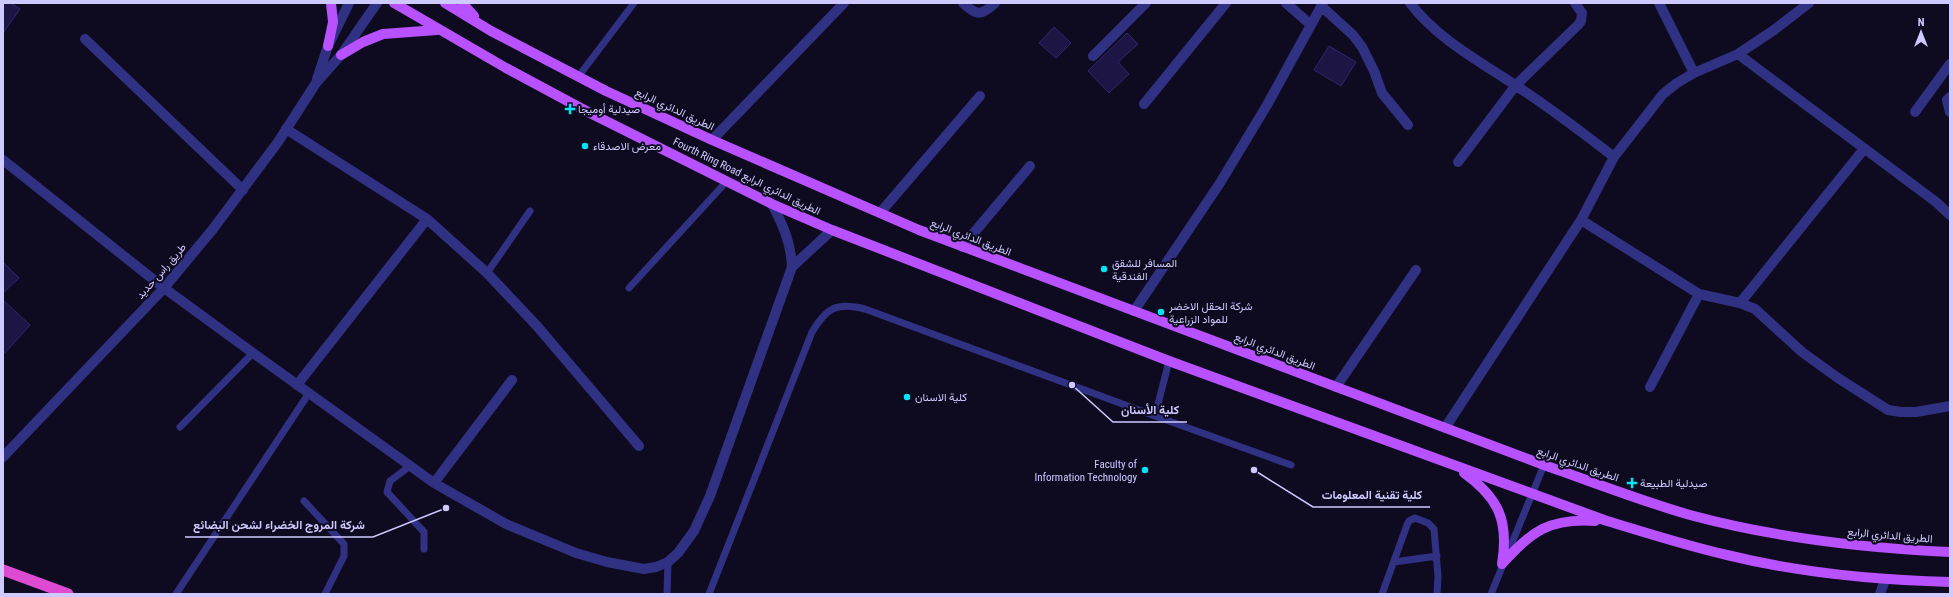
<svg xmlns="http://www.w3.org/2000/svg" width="1953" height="597" font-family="'Roboto Condensed',Vazirmatn,sans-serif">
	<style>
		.building { fill: #1d1543; stroke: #312571 }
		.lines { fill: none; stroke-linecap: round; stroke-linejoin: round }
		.service { stroke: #313184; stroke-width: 7 }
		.minor { stroke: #313184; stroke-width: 10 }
		.tertiary { stroke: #313184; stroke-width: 10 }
		.primary { stroke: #b851ff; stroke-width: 10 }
		.trunk { stroke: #dc4bd2; stroke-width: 11 }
		.poi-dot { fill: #00e5f5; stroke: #0e0b20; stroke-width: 1.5 }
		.labels { text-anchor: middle; stroke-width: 4; stroke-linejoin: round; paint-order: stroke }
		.poi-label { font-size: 11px; fill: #cecaff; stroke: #0e0b20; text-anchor: start }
		.street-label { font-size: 11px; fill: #cecaff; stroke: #0e0b20 }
		.leader { fill: none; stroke: #cecaff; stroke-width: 1.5 }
		.callout-dot { fill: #cecaff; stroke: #0e0b20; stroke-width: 1.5 }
		.callout-label { font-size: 12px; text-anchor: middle; font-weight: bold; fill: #cecaff; stroke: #0e0b20; stroke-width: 4; stroke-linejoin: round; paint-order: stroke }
	</style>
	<rect width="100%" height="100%" fill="#0e0b20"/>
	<path class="building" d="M3,3H11L20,9L3,33Z
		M1054,27L1071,43L1056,58L1039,43Z
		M1127,33L1138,44L1118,62L1129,74L1109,93L1088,71Z
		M1329,46L1356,62L1341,86L1314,70Z
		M3,262L19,278L3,293Z
		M3,300L30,325L3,355Z"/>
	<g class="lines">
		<path class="service" d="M578,77L634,3
			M487,273L530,211
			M629,288L727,181
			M1169,361L1155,416L1291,465
			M180,427L253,353
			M410,466L390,481L387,492L424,532V549
			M304,501L344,544V556L325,594
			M1394,562L1437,556
			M176,594L309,393
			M667,594L668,562
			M709,594L812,332C827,307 837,302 865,309L1155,416
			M1382,594L1407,525L1409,521L1415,518L1428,523L1434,529L1438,576L1437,594
			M1491,594L1544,465"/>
		<path class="minor" d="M963,3C977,16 981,16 995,3
			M1286,3L1311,25
			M1410,3C1438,40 1483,63 1521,89C1553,110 1583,133 1614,157
			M1659,3L1694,73
			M1321,6L1353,35L1362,47L1374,71L1382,93L1408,125
			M85,39L243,190
			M1738,54L1936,202L1950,215
			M1093,56L1146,3
			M1950,97L1947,100L1950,112
			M1144,104L1226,3
			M1915,112L1950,64
			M286,129L427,219L487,273L537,326L639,446
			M712,140L844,3
			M3,160L164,288L253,353L434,483L506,524L576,553L607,562L644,569L656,567L668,562L678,553L694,531L710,496L792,267C791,243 783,225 772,204
			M1458,162L1516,85L1578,25L1581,21L1582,13L1575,3
			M880,213L980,96
			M1581,220L1699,294L1740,303L1755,309L1802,352L1838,378L1888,410L1901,412H1916L1950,406
			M962,247L1030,166
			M792,267L832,230
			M1740,303L1864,149
			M1134,311L1220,183L1267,105L1323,3
			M297,385L427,219
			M1336,387L1416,270
			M1650,387L1699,294
			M1445,428L1581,220L1614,157L1663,94L1677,83L1694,73L1738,54L1774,30L1809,3
			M434,483L512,380
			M1880,594L1885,580"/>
		<path class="tertiary" d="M317,79L328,46L349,3
			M3,457L164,288L213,229L278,142L316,83L341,55L377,3"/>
		<path class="primary" d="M394,3L506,68L588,112L772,204L832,230L1169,361L1607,521C1647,533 1687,546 1727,555C1800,573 1875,580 1950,582
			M445,3L491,31L606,91L712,140L919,230L1544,465C1593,482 1641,501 1690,515C1775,538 1863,548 1950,552
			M462,3L474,16
			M328,46L333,22L331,3
			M341,55L363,42L383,34L437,30
			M1464,473C1499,498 1509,521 1502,564
			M1502,564C1531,531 1550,518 1595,521"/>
		<path class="trunk" d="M3,570L68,594"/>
	</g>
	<g class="poi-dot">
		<path d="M568 103h4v4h4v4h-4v4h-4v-4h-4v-4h4z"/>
		<circle cx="585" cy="146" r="4"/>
		<circle cx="1104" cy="269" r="4"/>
		<circle cx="1161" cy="312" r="4"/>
		<circle cx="907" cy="397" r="4"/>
		<circle cx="1145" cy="470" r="4"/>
		<path d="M1630 477h4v4h4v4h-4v4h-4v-4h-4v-4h4z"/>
	</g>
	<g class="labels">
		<g class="poi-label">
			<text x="578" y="113">صيدلية أوميجا</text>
			<text x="593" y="150">معرض الاصدقاء</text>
			<text x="1112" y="267">المسافر للشقق<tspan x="1112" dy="13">الفندقية</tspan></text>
			<text x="1169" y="310">شركة الحقل الاخضر<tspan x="1169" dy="13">للمواد الزراعية</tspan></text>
			<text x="915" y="401">كلية الاسنان</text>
			<text x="1137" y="468" text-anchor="end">Faculty of<tspan x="1137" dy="13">Information Technology</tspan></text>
			<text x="1640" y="487">صيدلية الطبيعة</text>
		</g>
		<g class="street-label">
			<text transform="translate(675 109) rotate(25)" y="4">الطريق الدائري الرابع</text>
			<text transform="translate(747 176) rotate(26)" y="4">Fourth Ring Road الطريق الدائري الرابع</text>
			<text transform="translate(971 237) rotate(21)" y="4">الطريق الدائري الرابع</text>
			<text transform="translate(161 271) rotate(-49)" y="4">طريق راس حديد</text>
			<text transform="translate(1275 351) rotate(21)" y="4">الطريق الدائري الرابع</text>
			<text transform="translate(1578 464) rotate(19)" y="4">الطريق الدائري الرابع</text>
			<text transform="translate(1890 535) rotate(5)" y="4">الطريق الدائري الرابع</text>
		</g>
	</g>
	<path class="leader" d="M1072 385L1113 422H1187M1254 470L1313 507H1430M446 508L373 537H185"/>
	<g class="callout-dot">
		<circle cx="1072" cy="385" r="4"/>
		<circle cx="1254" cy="470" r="4"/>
		<circle cx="446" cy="508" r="4"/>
	</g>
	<g class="callout-label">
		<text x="1150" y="414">كلية الأسنان</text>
		<text x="1372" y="499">كلية تقنية المعلومات</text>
		<text x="279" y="529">شركة المروج الخضراء لشحن البضائع</text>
	</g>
	<rect width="1953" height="597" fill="none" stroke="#cecaff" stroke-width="8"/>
	<g transform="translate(1921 32)" stroke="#0e0b20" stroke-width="3" paint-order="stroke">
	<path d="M0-3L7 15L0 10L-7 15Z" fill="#cecaff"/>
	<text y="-6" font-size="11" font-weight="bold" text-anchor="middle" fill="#cecaff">N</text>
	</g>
</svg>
